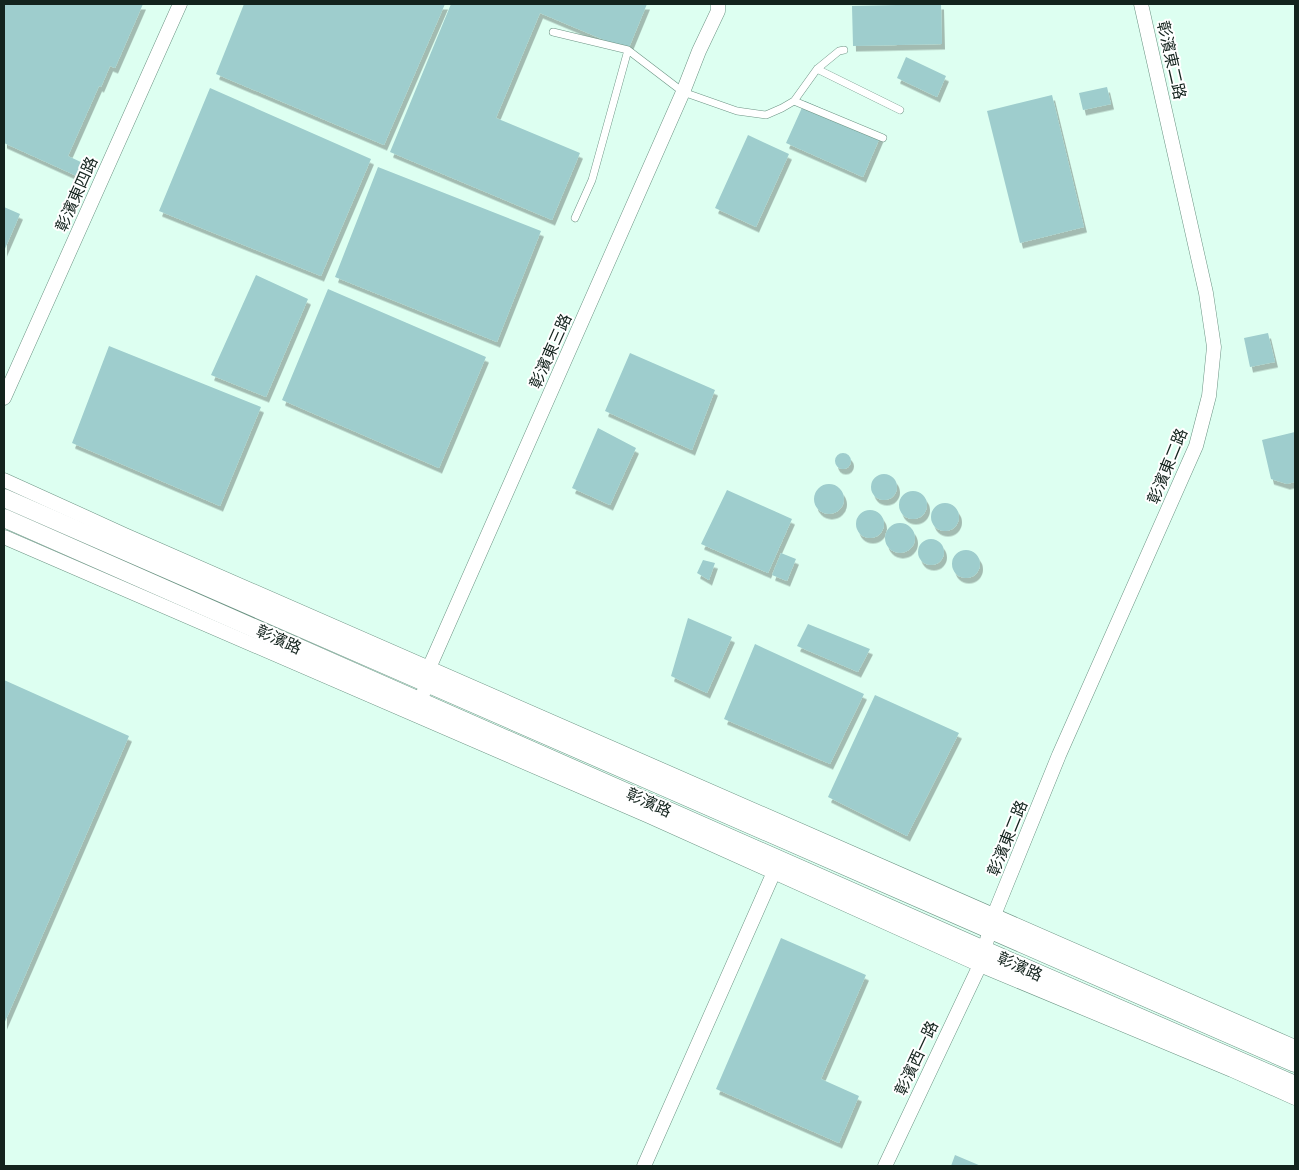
<svg xmlns="http://www.w3.org/2000/svg" width="1299" height="1170" font-family="Roboto,'Noto Sans TC',sans-serif">
	<style>
		.building { fill: #9ecdcd; filter: url(#shadow) }
		.lines { fill: none; stroke-linecap: round; stroke-linejoin: round }
		.service-casing { stroke: #6c9484; stroke-width: 8 }
		.minor-casing { stroke: #6c9484; stroke-width: 15 }
		.tertiary-casing { stroke: #6c9484; stroke-width: 19 }
		.service { stroke: #fff; stroke-width: 7 }
		.minor { stroke: #fff; stroke-width: 14 }
		.tertiary { stroke: #fff; stroke-width: 18 }
		.labels { text-anchor: middle; stroke-width: 4; stroke-linejoin: round; paint-order: stroke }
		.street-label { font-size: 16px; fill: #13231d; stroke: #fff }
	</style>
	<defs>
		<filter id="shadow"><feDropShadow dx="3" dy="5.5" stdDeviation="0" flood-color="#0004"/></filter>
	</defs>
	<rect width="100%" height="100%" fill="#ddfff1"/>
	<path class="building" d="M4,4H143L115,68L110,66L101,87L99,86L68,156L85,164L79,177L4,143Z
		M244,4H445L384,145L216,74Z
		M451,4H647L628,50L540,13L496,118L580,153L552,220L390,152Z
		M941,4L942,44L853,46L852,6Z
		M906,57L946,76L937,97L897,78Z
		M1107,87L1111,104L1083,110L1079,93Z
		M210,88L371,159L321,276L159,211Z
		M1052,95L1084,227L1020,243L987,111Z
		M805,101L881,135L863,177L786,143Z
		M748,135L789,154L756,227L715,208Z
		M378,167L541,231L497,342L335,277Z
		M4,207L20,214L4,251Z
		M256,275L308,299L266,397L211,375Z
		M328,289L486,357L439,468L282,400Z
		M1268,333L1275,362L1250,367L1244,338Z
		M109,346L261,407L220,506L72,443Z
		M630,353L715,390L692,450L605,411Z
		M598,428L636,448L610,505L572,488Z
		M1295,432V482L1287,484L1271,479L1262,440Z
		M835 461a8 8 0 1 1 16 0a8 8 0 1 1-16 0Z
		M871 487a13 13 0 1 1 26 0a13 13 0 1 1-26 0Z
		M814 499a15 15 0 1 1 30 0a15 15 0 1 1-30 0Z
		M727,490L792,519L768,573L701,544Z
		M899 505a14 14 0 1 1 28 0a14 14 0 1 1-28 0Z
		M931 517a14 14 0 1 1 28 0a14 14 0 1 1-28 0Z
		M856 524a14 14 0 1 1 28 0a14 14 0 1 1-28 0Z
		M885 538a15 15 0 1 1 30 0a15 15 0 1 1-30 0Z
		M918 552a13 13 0 1 1 26 0a13 13 0 1 1-26 0Z
		M952 564a14 14 0 1 1 28 0a14 14 0 1 1-28 0Z
		M781,553L796,559L787,581L772,575Z
		M703,560L715,563L709,580L697,573Z
		M688,618L732,637L707,693L671,676Z
		M808,624L870,649L858,672L797,646Z
		M755,644L864,694L830,764L724,719Z
		M4,680L129,736L4,1024Z
		M875,695L959,733L907,836L828,797Z
		M781,938L866,975L821,1079L859,1096L839,1143L716,1089Z
		M955,1155L981,1166H951Z"/>
	<g class="lines">
		<defs>
			<path id="service" d="M553,32L628,50L683,92L737,111L766,115L782,108L794,101L817,69L839,51L844,50
				M817,69L900,110
				M794,101L883,138
				M575,218L592,180L628,50"/>
			<path id="minor" d="M4,398L180,4
				M4,480L125,535L1295,1047
				M4,537L649,816L980,965L1232,1070L1295,1098
				M417,709L419,700L429,683V668L683,92L699,51L718,11V4
				M644,1166L774,872
				M885,1166L980,965L994,915L1059,755L1196,446L1209,396L1214,347L1206,293L1141,4"/>
			<path id="tertiary" d="M4,498L1295,1063
				M4,518L984,950L1295,1085"/>
		</defs>
		<use href="#service" class="service-casing"/>
		<use href="#minor" class="minor-casing"/>
		<use href="#tertiary" class="tertiary-casing"/>
		<use href="#service" class="service"/>
		<use href="#minor" class="minor"/>
		<use href="#tertiary" class="tertiary"/>
	</g>
	<g class="labels">
		<g class="street-label">
			<text transform="translate(1172 60) rotate(77)" y="6">彰濱東二路</text>
			<text transform="translate(76 194) rotate(-66)" y="6">彰濱東四路</text>
			<text transform="translate(550 351) rotate(-66)" y="6">彰濱東三路</text>
			<text transform="translate(1167 466) rotate(-68)" y="6">彰濱東二路</text>
			<text transform="translate(279 639) rotate(24)" y="6">彰濱路</text>
			<text transform="translate(649 802) rotate(24)" y="6">彰濱路</text>
			<text transform="translate(1007 838) rotate(-68)" y="6">彰濱東二路</text>
			<text transform="translate(1020 966) rotate(24)" y="6">彰濱路</text>
			<text transform="translate(916 1058) rotate(-65)" y="6">彰濱西一路</text>
		</g>
	</g>
	<rect width="1299" height="1170" fill="none" stroke="#13231d" stroke-width="10"/>
</svg>
